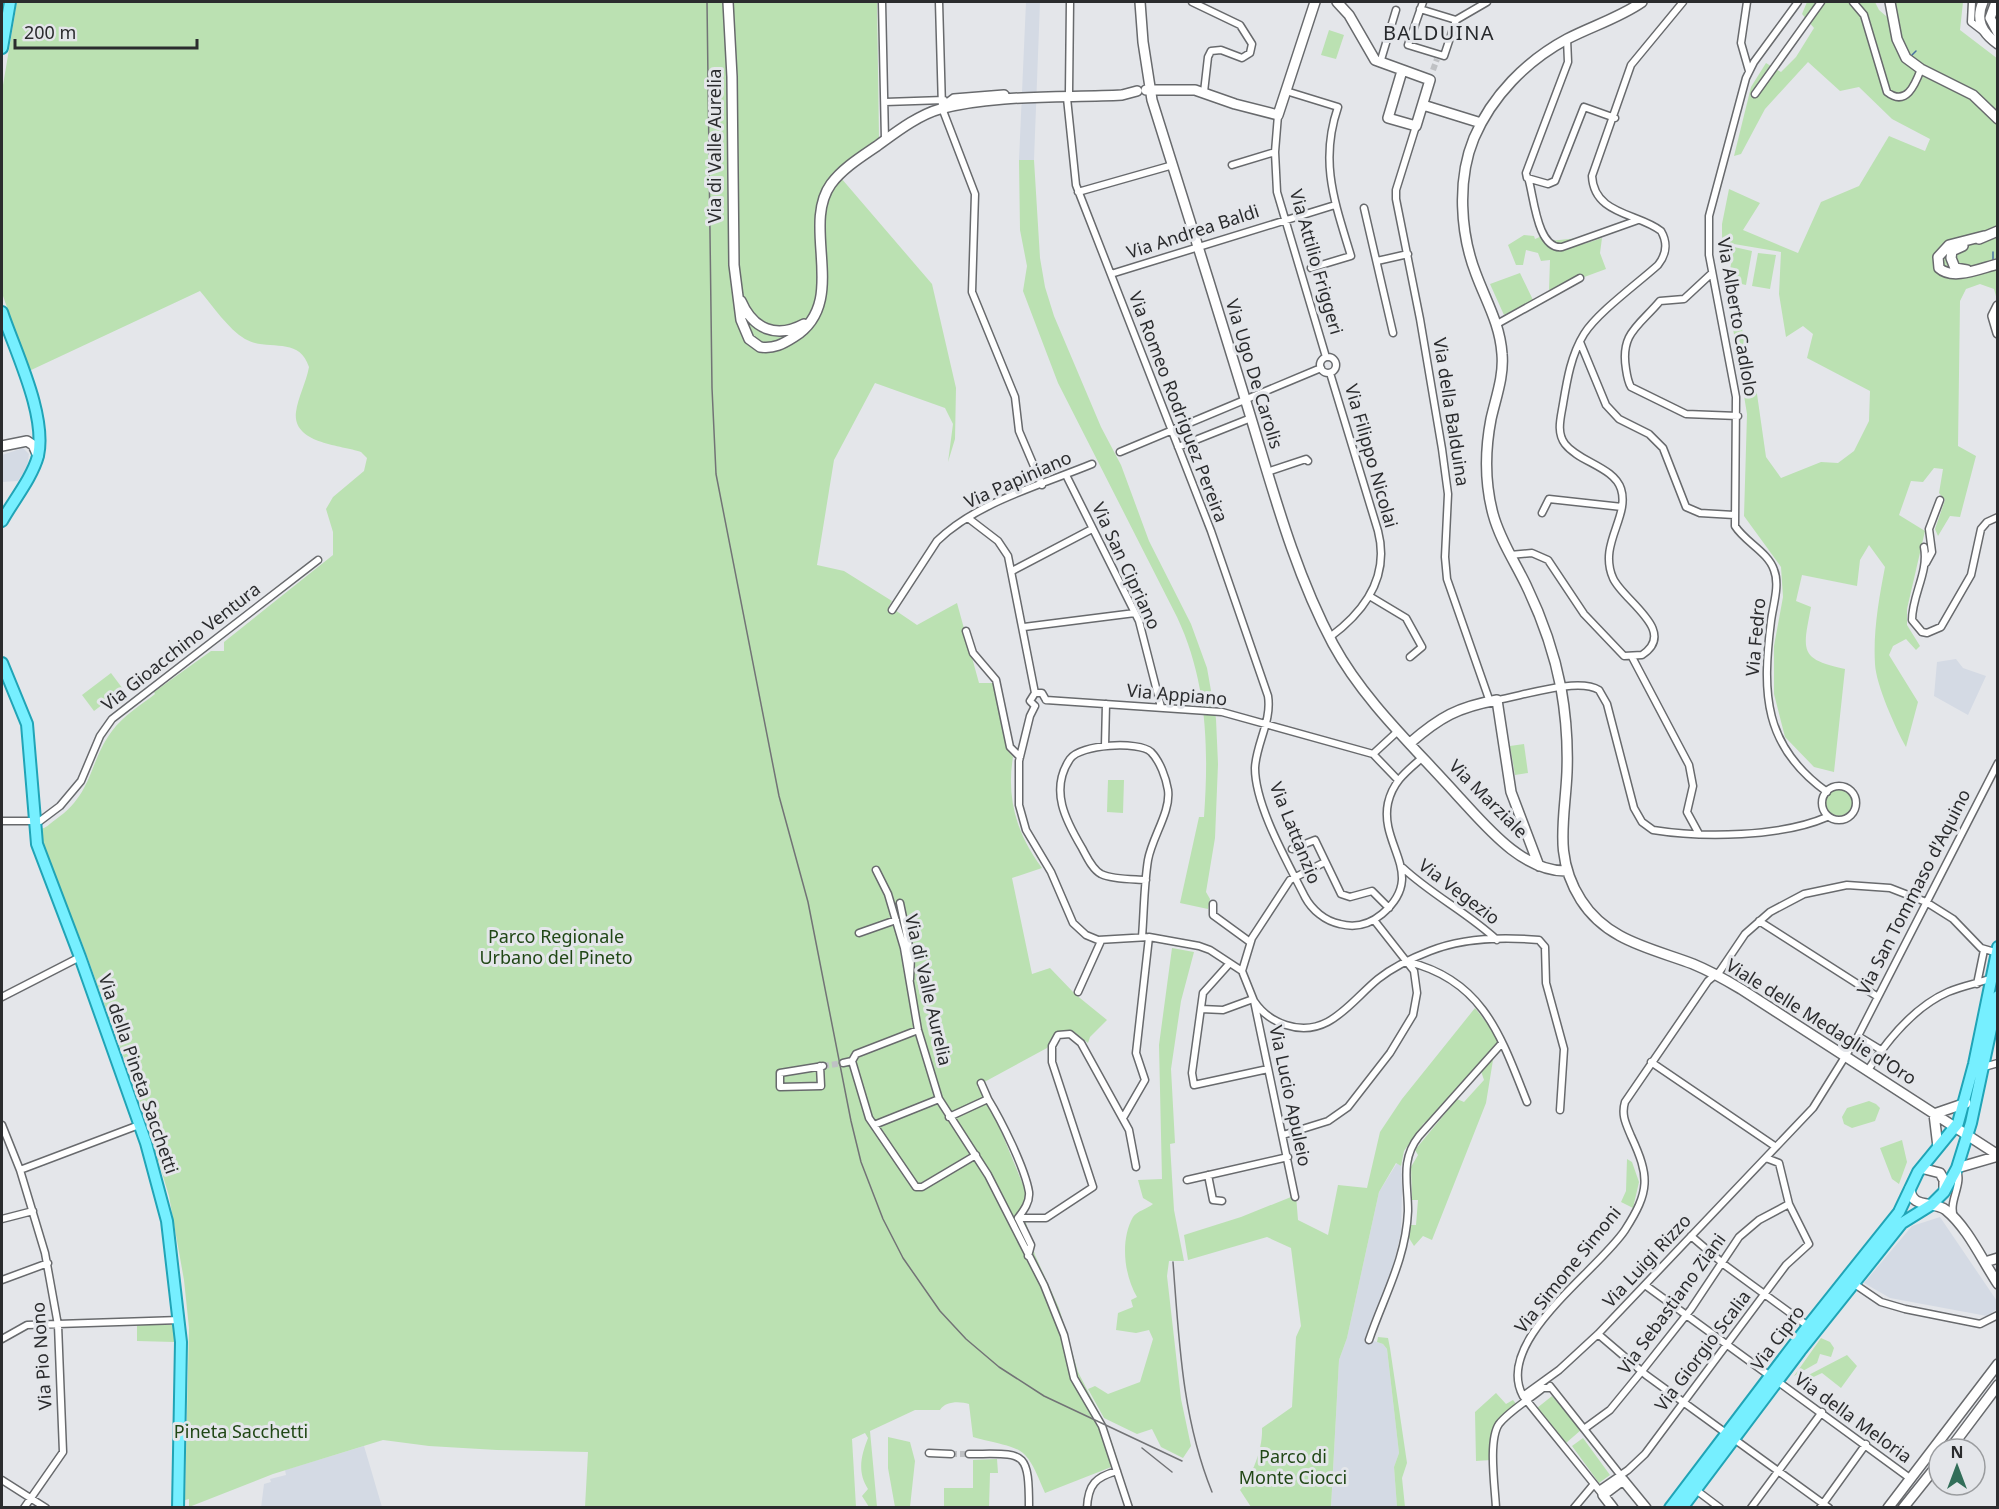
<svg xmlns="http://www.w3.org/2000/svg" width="1999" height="1509" font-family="'Noto Sans',sans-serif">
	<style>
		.built { fill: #d4dae4 }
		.green { fill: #bbe1b2 }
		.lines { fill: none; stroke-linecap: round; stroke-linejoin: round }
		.stream { stroke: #4971a2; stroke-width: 1.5 }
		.street-tunnel { stroke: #bfc1c4; stroke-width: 6; stroke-dasharray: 6 3; stroke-linecap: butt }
		.street-casing { stroke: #686a6d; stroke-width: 9 }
		.secondary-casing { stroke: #686a6d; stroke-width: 12 }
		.primary-casing { stroke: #20a4b6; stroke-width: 14 }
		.street { stroke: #fff; stroke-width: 6 }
		.secondary { stroke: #fff; stroke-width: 9 }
		.primary { stroke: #76efff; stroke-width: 10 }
		.rail { stroke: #727376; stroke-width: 1.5 }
		.labels { text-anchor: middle; stroke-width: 6; stroke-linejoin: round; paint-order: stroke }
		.street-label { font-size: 18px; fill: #2b2c2e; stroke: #e4e6ea }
		.park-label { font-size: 18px; fill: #204715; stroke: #e4e6ea }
		.neighbourhood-label { font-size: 20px; letter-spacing: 1.5px; fill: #27292c; stroke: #e4e6ea }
	</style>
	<rect width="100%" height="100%" fill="#e4e6ea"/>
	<path class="built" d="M1026,2H1040L1034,160H1019Z
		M23,448L29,454L27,468L18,481L2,482V455Z
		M1956,659L1963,668L1986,676L1968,715L1934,696L1937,662Z
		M1397,1163L1401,1166L1402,1189L1401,1233L1390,1278L1365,1338L1383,1344L1387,1349L1399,1453L1394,1467L1397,1507L1331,1508L1339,1360L1347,1338L1379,1192Z
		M1940,1217L1997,1301V1309L1987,1316L1890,1298L1864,1283L1912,1226Z
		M364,1446L382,1507L261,1508L264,1484L271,1482L270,1479L286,1475L285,1470Z"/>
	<path class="green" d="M17,2H877L879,138L835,171L932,284L956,388L955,439L948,462L953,424L945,408L875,383L834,460L817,565L844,571L892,601L889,606L917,625L957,603L979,683H995L1009,752L1013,757C1006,798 1017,835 1042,868L1012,878L1032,974L1050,968L1075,994L1107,1020L1090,1037L1088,1043L1073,1031L1056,1032L1047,1048L977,1086L996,1119L1026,1192L1022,1208L1035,1255L1059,1308L1078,1372L1107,1428L1119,1464L1045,1493C1024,1442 1024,1451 973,1437L969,1404C960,1401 945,1401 940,1410H915L870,1431L877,1507H869L862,1496L868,1489C857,1472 861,1456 868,1438L865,1433L852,1439L856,1507H585L588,1452L497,1450L429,1446L383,1440L273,1474L189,1507V1499L185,1500L189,1328L184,1280L169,1196L144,1113L84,948L43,847L40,829C47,828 49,824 55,820C94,793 88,763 112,731C123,716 141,705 155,694L154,692L211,651H224V642L333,555V532L326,509L333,497L364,471L367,458L361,452C341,445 292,444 296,412C298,397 306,383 309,367C299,335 268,352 245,339C228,329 213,306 200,291L29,371L2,293V91Z
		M1807,2H1875L1879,10L1893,22L1894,2H1963L1960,30L1998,59L1997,300L1994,289L1980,284L1966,289L1960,301L1958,446L1976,456L1960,517L1950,516L1938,536L1935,529L1945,500L1939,493L1943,469L1934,468L1923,482L1911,481L1899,515L1925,531L1907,609V625L1920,646L1916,650L1906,639L1893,646L1889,655L1918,702L1906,747C1896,729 1876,685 1875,664C1873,632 1879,598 1885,567L1869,545L1860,560L1857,586L1802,575L1796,601L1811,607C1803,650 1798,659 1845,669L1834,772L1814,767L1785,737L1774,694V646L1783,597L1781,567L1744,516L1747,414L1728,298H1735L1757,394L1766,457L1781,478L1821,462L1838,463L1854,451L1869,421L1870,391L1807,358L1813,334L1803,326L1786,337L1779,294L1781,252L1722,242V224L1729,189L1760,203L1743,230L1798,253L1821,202L1859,186L1889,136L1925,151L1930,139L1892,119L1859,87L1840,91L1808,62L1765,109L1741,154L1734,156L1751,87L1766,63L1781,72L1796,57L1814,28L1802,14Z
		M1329,30L1344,35L1336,59L1321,55Z
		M1019,160H1034L1040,258L1045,287L1054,316L1101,427L1121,465L1149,541L1191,624L1207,668L1216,719L1218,764L1215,838L1206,892L1210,899L1208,909L1180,903L1199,817H1204C1209,747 1207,681 1177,617L1058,383L1023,291L1027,266L1020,230Z
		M1524,235L1534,236L1535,239L1542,236L1549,241L1579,238L1584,244L1602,238L1600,253L1606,269L1549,290L1550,260L1541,261L1538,253L1526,250L1523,265H1516L1508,245Z
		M1734,247L1752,251L1746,285L1728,281Z
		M1758,253L1776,255L1770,289L1752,286Z
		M1520,273L1533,300L1504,315L1490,284Z
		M111,673L123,689L94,711L82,695Z
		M1524,744L1528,773L1515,775L1510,746Z
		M1108,780H1124L1123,813L1107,812Z
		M1825 802a14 14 0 1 1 28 0a14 14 0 1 1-28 0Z
		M1172,948L1194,952L1181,1001L1171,1069L1175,1143L1170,1144L1174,1210L1184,1261H1169L1167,1276L1181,1399L1191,1446L1183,1458L1161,1447L1152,1429L1137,1434L1104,1418L1088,1389L1095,1386L1108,1394L1140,1382L1153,1339L1149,1330L1136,1333L1116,1330L1118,1313L1133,1307L1131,1300L1137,1297C1124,1275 1120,1240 1133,1217C1137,1211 1147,1209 1153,1204L1143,1198L1138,1180L1162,1179L1159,1045Z
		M1475,1008L1490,1027L1498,1042L1428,1121L1424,1123L1404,1151L1401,1166L1396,1163L1379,1192L1347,1338L1339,1360L1331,1507H1251L1240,1490C1253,1475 1263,1448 1262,1428L1292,1407L1296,1337L1301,1326L1291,1248L1267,1237L1188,1260L1184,1235L1241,1217L1296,1195L1298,1220L1328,1235L1338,1185L1367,1188L1380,1132L1402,1099Z
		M1490,1060H1493L1486,1103L1432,1240L1423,1236L1414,1246L1409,1238L1410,1225H1416L1418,1200H1412L1411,1167L1418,1155L1415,1150L1457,1099L1464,1102L1484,1080L1481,1071Z
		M1869,1101L1876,1104L1880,1108L1875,1121L1852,1128L1844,1124L1842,1117L1847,1108Z
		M1902,1140L1907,1162L1899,1184L1892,1179L1880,1148Z
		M1627,1159L1632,1162L1639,1182L1633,1208L1621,1202L1626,1191Z
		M137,1325H174V1342L137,1341Z
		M1378,1337L1388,1338L1390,1348L1407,1463L1402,1478L1405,1507H1397L1394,1467L1399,1453L1387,1349L1383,1344L1377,1342Z
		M1821,1338L1830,1342L1834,1348L1831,1357L1820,1354L1817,1363L1794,1376Z
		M1847,1355L1857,1366L1841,1388L1822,1373L1805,1381L1802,1386L1797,1381Z
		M1496,1393L1506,1404L1513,1400L1517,1405C1495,1425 1489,1429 1491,1460L1476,1461L1475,1412Z
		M1552,1396L1581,1430L1566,1443L1537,1408Z
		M888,1437L910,1442L915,1461L910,1507H895L888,1468Z
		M1583,1438L1610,1475L1599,1483L1572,1446Z
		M997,1459L998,1473H990L989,1507H944V1488H973V1460Z"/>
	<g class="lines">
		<path class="stream" d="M1910,57L1916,51
			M1993,260V252"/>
		<path class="street-tunnel" d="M1433,70L1437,59
			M823,1066L843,1063
			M951,1454H969"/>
		<defs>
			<path id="street" d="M882,2L885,140
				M939,2L942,108L975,194L972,292L1015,397L1019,431L1042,485
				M1192,2L1240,25L1252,44L1250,53L1242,58L1221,50L1211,51L1208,57L1204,92
				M1423,2L1408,45L1444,56L1456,20
				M1747,2L1741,43L1749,71
				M1798,2L1754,62L1746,78L1709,216V255L1736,397L1735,526C1745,542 1768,552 1774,570C1780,585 1773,605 1771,621C1762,693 1763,746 1827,792
				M1853,2L1864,15L1887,92C1906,107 1915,85 1921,69
				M1972,2L1971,22L1984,32
				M1420,9L1456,20
				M1456,20L1487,2
				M1567,39L1568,62L1526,173L1527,178L1548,184L1555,181L1584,107L1615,118
				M1380,63L1396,10
				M1286,91L1338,107C1319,162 1335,203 1351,256L1311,268
				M1069,92L1070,2
				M1755,94L1821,2
				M1067,98L1076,185L1211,531L1268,696C1272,721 1256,744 1255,768C1255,806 1288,863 1305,897C1312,910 1325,921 1340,924C1355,928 1370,924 1382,914C1428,875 1379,846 1388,803C1393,781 1407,771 1423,757
				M885,102L944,100
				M1278,115L1275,152L1277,192L1326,357
				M1416,126L1396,190V199L1420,319L1442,449L1448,494L1445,557L1447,579L1490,702
				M1232,165L1275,152
				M1529,181C1534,199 1538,250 1562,247L1638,220
				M1078,192L1173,165
				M1364,208L1393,333
				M1377,261L1408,254
				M1712,273L1684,299L1660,301C1639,326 1620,333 1626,369C1627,376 1628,382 1631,387L1686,414L1738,416
				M1111,274L1335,205
				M1497,324L1580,278
				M1580,342L1606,405L1619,419L1649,434L1663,448L1686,507L1700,513L1734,515
				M1320 365a8 8 0 1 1 16 0a8 8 0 1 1-16 0Z
				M1178,447L1251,418
				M1120,452L1321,368
				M1267,472L1306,459L1308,461
				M1066,475L1139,621L1161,707
				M1542,513L1549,499L1622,507
				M968,518L998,541L1008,556L1035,693
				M1924,547C1929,572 1912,595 1912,620L1922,632L1927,633L1941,627L1971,575L1981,529L1987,522L1998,517
				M1510,555L1532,553L1548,560L1584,614L1624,656L1642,655C1679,631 1622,600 1613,578C1598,544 1630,517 1621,489C1614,467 1579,462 1565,444C1556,432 1561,417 1563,404C1567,380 1571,355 1584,334C1598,312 1637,284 1658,265C1666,255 1668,243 1661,231C1638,213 1594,215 1592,176L1631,65L1683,2
				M1926,563L1932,552L1929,529L1940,500
				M1012,571L1092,529
				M1371,597L1406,618L1422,647L1410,657
				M892,610L937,541C977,502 1041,485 1092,464
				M1024,627L1135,613
				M966,631L973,653L996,680L1010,747L1020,757
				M1330,637C1365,611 1390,577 1378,531L1330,373
				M1632,657L1689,765L1693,786L1687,812L1699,834
				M1046,700L1222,712L1373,754
				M1497,700C1522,696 1578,677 1599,690L1607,704L1634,808L1642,822L1653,830C1703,838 1781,837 1827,817
				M1035,706L1030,716L1019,761V805L1026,830L1051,872L1073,923L1086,935L1098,940L1149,937L1199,946L1210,950L1242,971
				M1035,706L1030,701L1035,693H1042L1046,700
				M1105,746L1106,704
				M1373,754L1397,779
				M1373,754L1398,731
				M1822 803a17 17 0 1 1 34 0a17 17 0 1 1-34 0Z
				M2,821H40L60,806L81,781L100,736L112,719L318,560
				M1292,849L1315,840L1341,894L1350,897L1372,891L1389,908
				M1403,868C1432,895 1468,913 1497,940
				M876,870L888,894L904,948L918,1030L939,1099L988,1175L1044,1285L1064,1335L1074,1378L1102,1426L1129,1508
				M900,903L911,956L910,979
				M1213,904V915L1250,942
				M1759,921L1878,997
				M859,933L896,920
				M1142,937C1144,912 1144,885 1148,860C1152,837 1171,812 1168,790C1166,778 1160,761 1151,752C1139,741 1080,744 1070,759C1049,790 1066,821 1082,848C1087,857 1092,869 1101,874C1114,880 1133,879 1146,880
				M1409,962C1484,981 1501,1037 1527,1102
				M1229,964L1203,993L1192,1073L1194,1085L1268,1069
				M1242,971L1254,1001L1295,1197
				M1242,971L1252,938L1290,880L1325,862
				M1977,984L1984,950
				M1078,992L1101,941
				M2,997L80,957
				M1254,1001C1262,1013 1273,1021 1286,1025C1328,1039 1350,1002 1378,979C1393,967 1412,958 1430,951C1462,938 1505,937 1539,940L1545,947L1546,983L1564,1049L1560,1110
				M1201,1009L1223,1010L1253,999
				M1858,1036L1881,1050
				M852,1061L869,1118L916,1187H922L976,1155
				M852,1061L856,1054L918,1030
				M1651,1062L1776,1147
				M843,1063L852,1061
				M820,1066L821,1086L780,1087V1073L823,1066
				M1984,1067L1998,1063
				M1868,1070C1888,1039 1914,1007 1948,992C1964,985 1981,983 1998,976
				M981,1083L988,1099
				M949,1117L988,1099C1001,1120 1025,1168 1029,1192C1030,1202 1024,1210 1018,1218
				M1123,1118L1145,1080L1136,1053L1149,937
				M2,1125L20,1170L45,1253L58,1325L63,1452L24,1508
				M874,1125L939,1099
				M1283,1135L1328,1121L1348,1107L1390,1053L1413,1015L1417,993L1414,971L1374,920
				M20,1170L139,1125
				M1208,1175L1213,1200L1222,1201
				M1187,1180L1288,1157
				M1954,1217C1948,1201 1963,1186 1957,1169
				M1018,1218H1046L1093,1187L1052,1062V1046L1058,1035L1070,1034L1081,1043L1129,1130L1136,1167
				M1018,1218L1031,1245L1028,1256
				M2,1219L33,1211
				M1691,1236L1726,1266L1808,1326
				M2,1280L48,1263
				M1853,1283L1881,1302L1905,1309L1980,1324L1998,1315
				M1645,1285L1770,1376
				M1598,1334L1646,1375L1829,1508
				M2,1339L27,1325L180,1320
				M1369,1340C1384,1296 1406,1259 1408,1211C1408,1183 1400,1160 1419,1136L1502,1043
				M1777,1381L1911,1479
				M1550,1386L1622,1477
				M1523,1396L1559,1370L1598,1334L1813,1108L1858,1036L1998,763
				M1584,1429L1610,1410L1642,1371L1691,1309L1739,1237L1759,1220L1789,1204
				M929,1453L951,1454
				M969,1454C1024,1454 1029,1448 1029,1508
				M2,1480L46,1508
				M1599,1490L1628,1470L1645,1454L1786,1265L1809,1244L1789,1204L1779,1163L1766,1158
				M1696,1490L1720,1508
				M1603,1495L1523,1396C1493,1341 1598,1271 1625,1230C1650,1191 1650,1177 1631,1136C1626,1124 1621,1115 1625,1102L1708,981L1720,971L1745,934L1770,912L1804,894L1847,885L1890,888L1926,902L1953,919L1981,948L1998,953
				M1087,1508C1088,1484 1096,1477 1117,1471
				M1496,1508C1495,1487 1488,1440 1499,1424C1510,1410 1530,1399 1543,1388H1551
				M1574,1508L1594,1484
				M1751,1508L1822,1412
				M1820,1508L1866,1444"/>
			<path id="secondary" d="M728,2L732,77L734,265L741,320L749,339L760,347C774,349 783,344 794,337C850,302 800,227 831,184C843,168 861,157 877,146C895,133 918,115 940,109C993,94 1066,98 1122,95L1137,91
				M1140,2L1143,42L1152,100C1184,202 1216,303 1247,405C1272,486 1293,569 1333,644C1364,701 1414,747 1457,795C1485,825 1521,871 1566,871
				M1337,2L1349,15L1375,60L1430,80L1416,126L1388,118L1402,71
				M1642,2C1619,18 1592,26 1567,39C1526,61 1492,96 1474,138C1457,179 1460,233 1476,274C1486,301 1500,324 1502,354C1504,376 1496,397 1491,419C1485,450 1485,484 1493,514C1500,540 1515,562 1526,585C1542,618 1554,652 1561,688C1566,716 1568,744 1567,772C1565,820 1553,856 1581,900C1607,941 1651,948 1693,964C1710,971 1726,980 1741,989L1998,1155
				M1890,2L1897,39L1906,58L1921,69L1973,95L1998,119
				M1983,2C1975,20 1982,33 1998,44
				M1996,2L1990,18L1998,33
				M1146,90H1195L1235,104L1278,115L1315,2
				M1423,105L1481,123
				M942,108L954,99L1004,95
				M1984,236L1949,245L1938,257L1939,268C1953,281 1981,268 1998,264
				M1979,239L1998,231
				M1963,246L1952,251L1951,258L1955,268L1967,270
				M741,301C753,329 776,339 804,324
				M1998,306L1993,316L1998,333
				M2,446L27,441L33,445L38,456
				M1410,743C1440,717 1458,707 1497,700L1511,792L1539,866
				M1934,1114L1938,1147
				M1934,1114L1966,1103
				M1921,1168L1940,1173L1944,1180V1192
				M1957,1168L1998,1156
				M1910,1188C1911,1210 1933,1200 1946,1210C1968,1228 1982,1260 1998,1284
				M1985,1262L1998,1258
				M1950,1449L1998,1385
				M1613,1508L1603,1495L1623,1480L1646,1508
				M1888,1508L1998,1364
				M1903,1508L1939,1463"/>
			<path id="primary" d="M2,48L10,2
				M2,312C15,351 47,415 38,456C32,478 13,501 2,521
				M2,663L27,724L37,844L80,957L146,1143L167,1221L181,1342L178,1508
				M1670,1508L1808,1326L1899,1212L1918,1172L1958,1123L1974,1064L1998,947
				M1682,1508L1800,1351L1902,1223L1931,1205L1944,1192L1957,1168L1971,1123L1998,996"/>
		</defs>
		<use href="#street" class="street-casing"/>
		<use href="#secondary" class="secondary-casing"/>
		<use href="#primary" class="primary-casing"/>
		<use href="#street" class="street"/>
		<use href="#secondary" class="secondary"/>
		<use href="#primary" class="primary"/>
		<path class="rail" d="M707,2L712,388L716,474L779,796L808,902L851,1121L861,1162L883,1219L903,1258L940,1311L966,1339L999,1367L1044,1396L1182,1461
			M1173,1262C1179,1340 1182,1418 1212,1492
			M1142,1448L1172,1472"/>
	</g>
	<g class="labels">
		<g class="street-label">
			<text transform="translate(715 146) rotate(-90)" y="6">Via di Valle Aurelia</text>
			<text transform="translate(1193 232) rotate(-18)" y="6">Via Andrea Baldi</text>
			<text transform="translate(1316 262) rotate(74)" y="6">Via Attilio Friggeri</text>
			<text transform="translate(1737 317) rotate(80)" y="6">Via Alberto Cadlolo</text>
			<text transform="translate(1254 374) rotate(73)" y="6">Via Ugo De Carolis</text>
			<text transform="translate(1178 407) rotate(69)" y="6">Via Romeo Rodriguez Pereira</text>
			<text transform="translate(1451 412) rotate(81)" y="6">Via della Balduina</text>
			<text transform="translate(1371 456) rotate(74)" y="6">Via Filippo Nicolai</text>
			<text transform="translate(1018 480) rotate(-24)" y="6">Via Papiniano</text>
			<text transform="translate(1126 566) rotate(65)" y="6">Via San Cipriano</text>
			<text transform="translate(1756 637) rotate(-85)" y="6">Via Fedro</text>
			<text transform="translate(181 647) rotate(-38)" y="6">Via Gioacchino Ventura</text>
			<text transform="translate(1177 695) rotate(5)" y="6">Via Appiano</text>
			<text transform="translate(1488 799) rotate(45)" y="6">Via Marziale</text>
			<text transform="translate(1295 833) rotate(68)" y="6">Via Lattanzio</text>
			<text transform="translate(1459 892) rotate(37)" y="6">Via Vegezio</text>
			<text transform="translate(1914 892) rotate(-63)" y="6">Via San Tommaso d'Aquino</text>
			<text transform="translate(928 990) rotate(77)" y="6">Via di Valle Aurelia</text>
			<text transform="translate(1821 1022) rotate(32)" y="6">Viale delle Medaglie d'Oro</text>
			<text transform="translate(138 1074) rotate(71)" y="6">Via della Pineta Sacchetti</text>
			<text transform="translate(1290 1096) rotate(78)" y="6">Via Lucio Apuleio</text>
			<text transform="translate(1647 1261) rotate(-47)" y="6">Via Luigi Rizzo</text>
			<text transform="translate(1568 1270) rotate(-51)" y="6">Via Simone Simoni</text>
			<text transform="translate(1672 1304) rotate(-54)" y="6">Via Sebastiano Ziani</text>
			<text transform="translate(1778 1338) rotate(-53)" y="6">Via Cipro</text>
			<text transform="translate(1703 1351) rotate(-53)" y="6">Via Giorgio Scalia</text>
			<text transform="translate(42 1356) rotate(-94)" y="6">Via Pio Nono</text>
			<text transform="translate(1853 1418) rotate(36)" y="6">Via della Meloria</text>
		</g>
		<g class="park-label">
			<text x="556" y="943">Parco Regionale<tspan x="556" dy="21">Urbano del Pineto</tspan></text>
			<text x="241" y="1438">Pineta Sacchetti</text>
			<text x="1293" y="1463">Parco di<tspan x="1293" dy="21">Monte Ciocci</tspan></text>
		</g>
		<g class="neighbourhood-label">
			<text x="1439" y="40">BALDUINA</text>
		</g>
	</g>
	<rect width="1999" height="1509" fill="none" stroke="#2b2c2e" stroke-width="6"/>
	<g transform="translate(1957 1467)"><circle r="28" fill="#e4e6ea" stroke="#9a9c9f" stroke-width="1.5"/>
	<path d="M0-4.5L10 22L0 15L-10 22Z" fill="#326e59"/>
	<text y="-9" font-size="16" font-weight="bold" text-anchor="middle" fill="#2b2c2e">N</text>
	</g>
	<path d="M15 39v9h182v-9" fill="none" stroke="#2b2c2e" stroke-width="3"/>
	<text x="24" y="39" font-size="18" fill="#2b2c2e" stroke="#e4e6ea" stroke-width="4.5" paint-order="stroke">200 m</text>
</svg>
